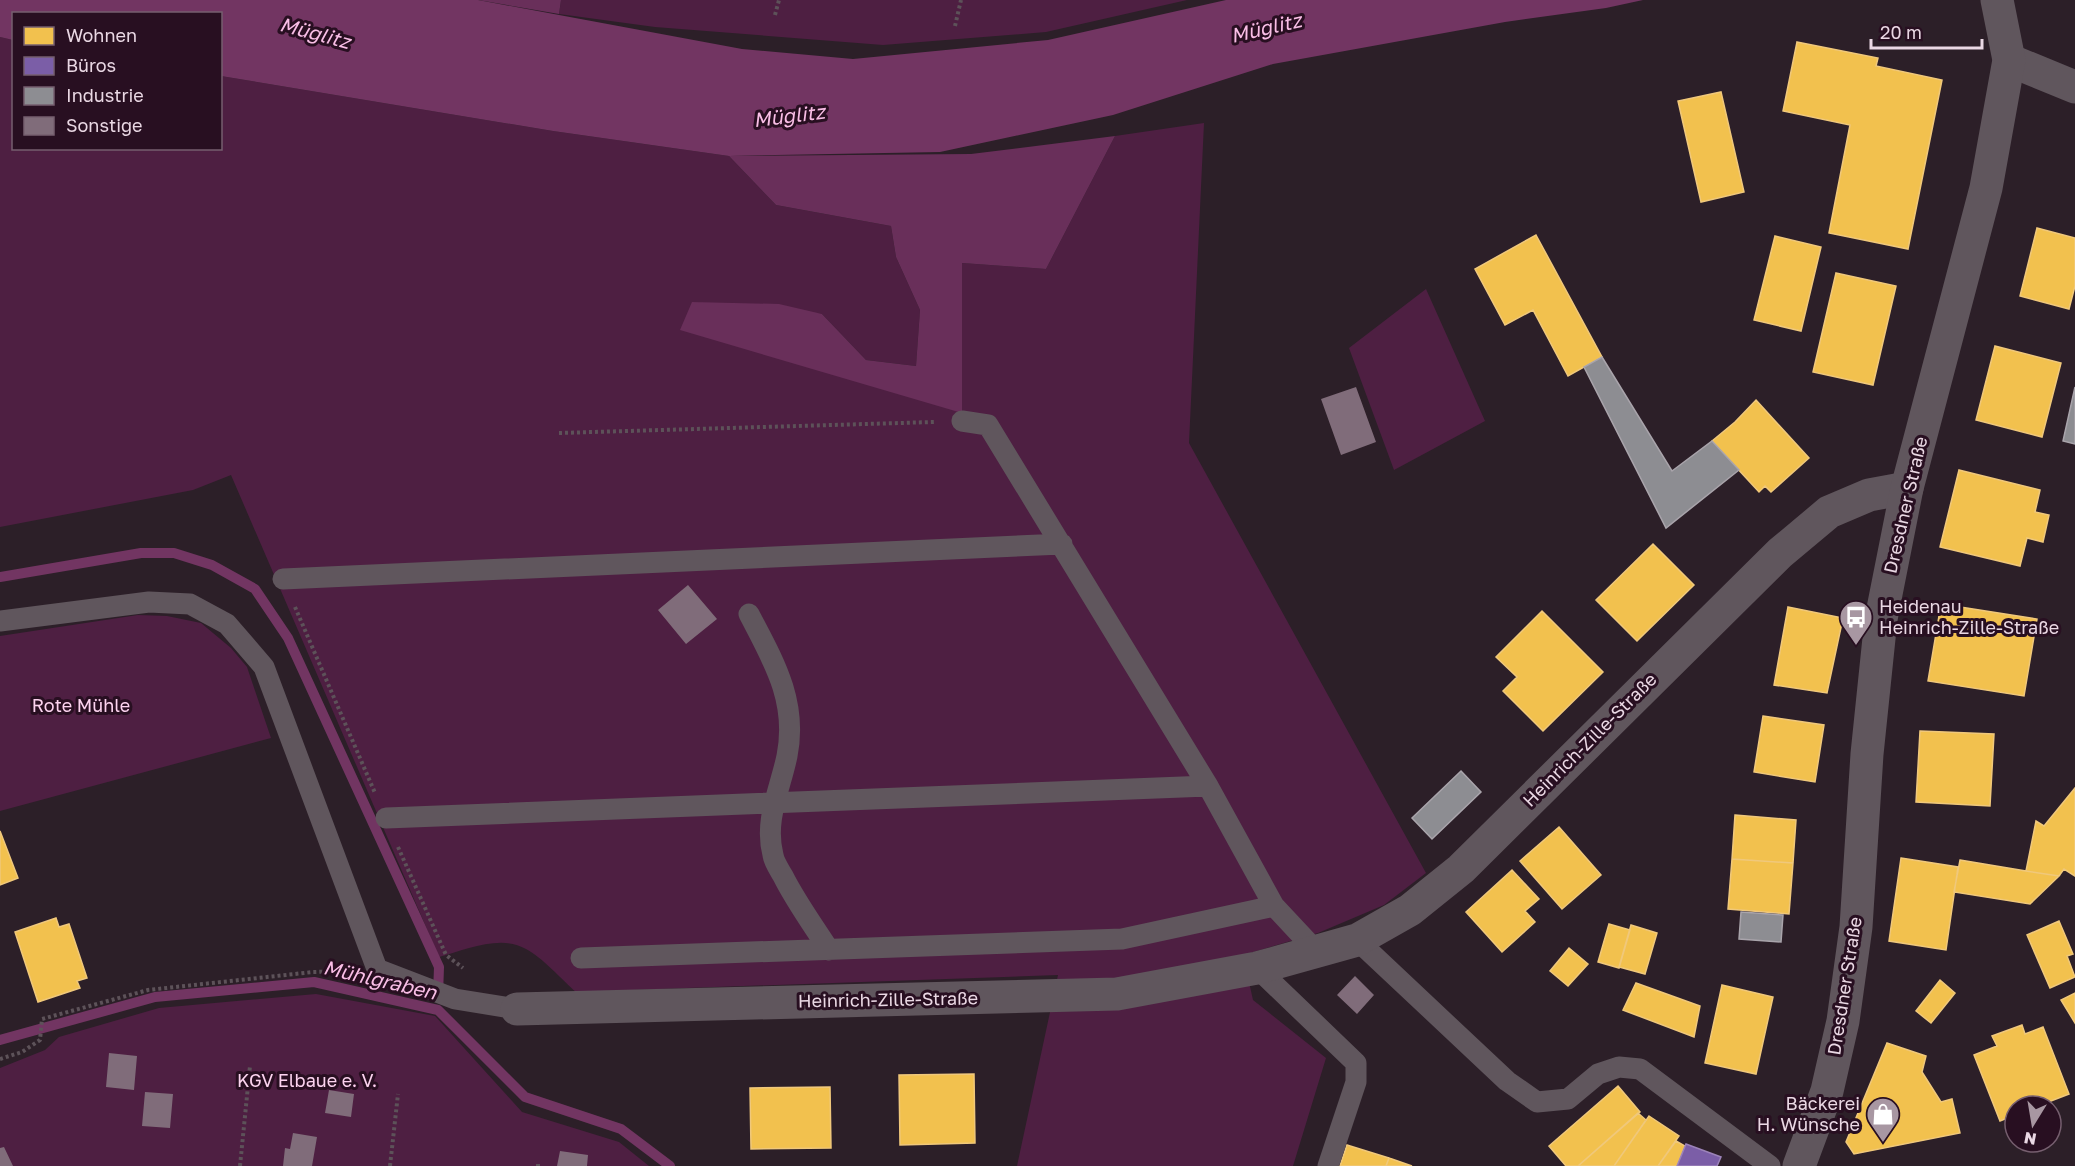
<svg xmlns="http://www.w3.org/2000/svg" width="2075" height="1166" font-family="'Golos Text',sans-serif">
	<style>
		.green { fill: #4e1f42 }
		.forest { fill: #692f5a }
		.water { fill: #723562 }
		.homes { fill: #f2c14e; stroke: #f0c87b; stroke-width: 1.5 }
		.offices { fill: #7b5ea7; stroke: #9c83b9; stroke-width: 1.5 }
		.industry { fill: #8d8d92; stroke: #a9a4ab; stroke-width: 1.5 }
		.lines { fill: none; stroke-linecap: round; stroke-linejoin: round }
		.stream { stroke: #723562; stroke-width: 10 }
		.building { fill: #806c7a }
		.path { stroke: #5d5259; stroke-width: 4; stroke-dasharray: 3 3; stroke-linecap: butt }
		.service { stroke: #60565d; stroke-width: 21 }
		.minor { stroke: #60565d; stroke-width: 33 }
		.tertiary { stroke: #60565d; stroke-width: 33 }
		.labels { text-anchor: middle; stroke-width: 6; stroke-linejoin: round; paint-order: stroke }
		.street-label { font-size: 18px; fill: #ead8e4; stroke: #280f21 }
		.poi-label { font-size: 18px; fill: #ead8e4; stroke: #280f21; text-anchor: start }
		.park-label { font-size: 18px; fill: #fcd3ef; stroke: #280f21 }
		.water-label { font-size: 20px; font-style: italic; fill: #f9bee6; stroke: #280f21 }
	</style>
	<rect width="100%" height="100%" fill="#2c1f28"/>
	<path class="green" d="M561,0H1187L1046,32L883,45L655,27L559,14Z
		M0,37L13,40L14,148H220L221,76L553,131L729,156L776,205L891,226L896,257L920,310L916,366L866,360L822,314L692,302L962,413V263L1046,269L1115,136L1204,123L1189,443L1426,873L1384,905L1318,933L1243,955L1253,1000L1326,1058L1293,1166H1017L1058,975L576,992C562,980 542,957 526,949C501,934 465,950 439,957L231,475L193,490L0,527Z
		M1426,289L1485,421L1394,470L1349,348Z
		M138,615L167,616L201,623L231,648L247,667L271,738L0,811V636Z
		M316,994L435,1016L522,1112L619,1142L649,1166H0V1068L45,1050L59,1037L159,1008Z"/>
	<path class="forest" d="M478,0H561L559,14Z
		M1115,136L1046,269L962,263V413L680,330L692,302L779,304L822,314L866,360L916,366L920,310L896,257L891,226L776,205L729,156L971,154Z"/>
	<path class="water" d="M0,0H478L742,49L853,59L1048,40L1226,0H1643L1606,8L1505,22L1273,64L1113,115L940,152L729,156L553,131L221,76L220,14H14L13,40L0,37Z"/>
	<path class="homes" d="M1797,42L1878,58L1876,66L1942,80L1908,249L1829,233L1850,125L1783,111Z
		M1721,92L1744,192L1701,202L1678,101Z
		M2037,228L2075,238V286L2069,309L2020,296Z
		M1536,235L1602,357L1568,376L1533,310L1505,325L1475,269Z
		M1775,236L1821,247L1801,331L1754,320Z
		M1836,273L1896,286L1873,385L1813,372Z
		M1995,346L2061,363L2042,437L1976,420Z
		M1756,400L1809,458L1771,492L1765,486L1759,492L1712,441L1735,422Z
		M1959,470L2040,490L2035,512L2049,515L2043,542L2027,538L2020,566L1940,547Z
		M1653,544L1694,585L1637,641L1596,600Z
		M1941,604L2037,619L2024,696L1928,681Z
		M1788,607L1843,618L1827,693L1774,685Z
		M1542,611L1603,672L1543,731L1503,691L1517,677L1496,657Z
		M1763,716L1824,725L1815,782L1754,772Z
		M1920,731L1994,734L1990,806L1916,802Z
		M2075,788V876L2064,869L2059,876L2026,871L2036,821L2044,826Z
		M1735,815L1796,820L1793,863L1732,859Z
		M1559,827L1601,875L1562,909L1520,861Z
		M0,831L18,878L0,885Z
		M1901,858L1958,867L1946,950L1889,941Z
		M1732,859L1793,863L1789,914L1728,909Z
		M1960,860L2026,871L2059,876L2030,904L1954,892Z
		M1512,870L1539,899L1525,911L1535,922L1502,952L1466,912Z
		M56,918L59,927L69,924L87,978L77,981L80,988L38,1002L15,932Z
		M2059,921L2073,954L2067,956L2075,977L2050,988L2027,935Z
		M1609,924L1630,930L1619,968L1598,962Z
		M1631,925L1657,933L1645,974L1619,967Z
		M1569,948L1588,964L1568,986L1550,971Z
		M1940,980L1955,993L1931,1023L1916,1011Z
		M1636,983L1700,1006L1694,1037L1623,1010Z
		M1722,985L1773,997L1756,1074L1705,1063Z
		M2075,993V1023L2061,1000Z
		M2022,1025L2025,1034L2043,1027L2069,1094L2038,1106H2015V1115L2000,1121L1974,1055L1997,1046L1992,1036Z
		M1887,1043L1926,1056L1922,1072L1941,1102L1952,1099L1960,1133L1854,1154L1846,1142Z
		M974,1074L975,1143L900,1145L899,1075Z
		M1618,1086L1640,1112L1578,1166H1566L1549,1146Z
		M830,1087L831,1148L751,1149L750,1088Z
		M1638,1113L1646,1120L1614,1166H1578Z
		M1649,1116L1679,1136L1658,1166H1614Z
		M1676,1141L1685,1146L1677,1166H1658Z
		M1347,1145L1389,1158L1386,1166H1340Z
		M1389,1158L1412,1166H1386Z"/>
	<path class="offices" d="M1686,1144L1721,1157L1717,1166H1677Z"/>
	<path class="industry" d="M1602,357L1672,471L1712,441L1739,470L1666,528L1584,367Z
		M2075,387V444L2063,441Z
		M1461,771L1481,792L1432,839L1412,818Z
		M1741,912L1783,915L1781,942L1739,939Z"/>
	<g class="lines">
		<path class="stream" d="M0,577L141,553H174L212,565L255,589L288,638L439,967L438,995
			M0,1040L155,997L314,982L438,1010L525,1097L621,1129L670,1166"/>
	</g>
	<path class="building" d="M1356,387L1376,442L1341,455L1321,399Z
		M688,585L717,619L686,644L658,610Z
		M1355,976L1374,995L1357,1014L1337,995Z
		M109,1053L137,1056L134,1090L106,1087Z
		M329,1090L354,1094L351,1117L325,1113Z
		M145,1092L173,1094L170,1128L142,1126Z
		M293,1133L317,1137L312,1166H283L285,1148L290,1149Z
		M4,1147L13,1166H0V1148Z
		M560,1151L588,1155L587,1166H557Z"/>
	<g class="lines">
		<path class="path" d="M775,15L779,0
			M955,26L961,0
			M559,433L934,422
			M295,607L375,793
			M398,847L446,955L463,968
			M0,1059L22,1052L40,1040L42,1019L148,990L313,972L346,971
			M240,1166L250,1066
			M390,1166L398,1094
			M538,1166V1164"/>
		<path class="service" d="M962,421L988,425L1208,786L1274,906L1317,952
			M283,579L1062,544
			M749,614C773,660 798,701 787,756C780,790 764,820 773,855C774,862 779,869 783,876C796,902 813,925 829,950
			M0,621L149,602L190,604L227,624L264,667L377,969L455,999L517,1009
			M386,818L1208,786
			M1357,940L1507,1081L1537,1102L1568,1099L1598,1074L1619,1067L1640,1069L1770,1166
			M581,958L1122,939L1274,906
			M1257,968L1356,1063V1082L1328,1166"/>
		<path class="minor" d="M2009,60L2075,87
			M517,1009L1117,994L1257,968L1357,940L1410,910L1461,869L1780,553L1829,512L1869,495L1907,488"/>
		<path class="tertiary" d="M1799,1166L1827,1091L1843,1021L1856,927L1867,754L1881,619L1907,488L1986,188L2009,60L1997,0"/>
	</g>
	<defs>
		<symbol id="bus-pin" viewBox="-11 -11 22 30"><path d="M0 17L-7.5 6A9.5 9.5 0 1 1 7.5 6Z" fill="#a897a2" stroke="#280f21"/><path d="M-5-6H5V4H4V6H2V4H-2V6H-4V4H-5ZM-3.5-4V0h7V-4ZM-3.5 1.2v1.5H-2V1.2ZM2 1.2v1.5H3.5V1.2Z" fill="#fff"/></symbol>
		<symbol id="shop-pin" viewBox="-11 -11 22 30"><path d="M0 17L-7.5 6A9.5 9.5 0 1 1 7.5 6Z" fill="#a897a2" stroke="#280f21"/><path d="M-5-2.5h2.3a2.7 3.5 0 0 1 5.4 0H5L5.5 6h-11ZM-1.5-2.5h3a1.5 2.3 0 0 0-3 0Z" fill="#fff"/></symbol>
	</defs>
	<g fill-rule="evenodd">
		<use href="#bus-pin" x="1837" y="598" width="38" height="52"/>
		<use href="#shop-pin" x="1864" y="1095" width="38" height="52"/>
	</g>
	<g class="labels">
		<g class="street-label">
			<text transform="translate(1906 505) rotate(-77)" y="6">Dresdner Straße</text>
			<text transform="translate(1590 740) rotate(-45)" y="6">Heinrich-Zille-Straße</text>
			<text transform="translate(1845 986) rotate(-81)" y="6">Dresdner Straße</text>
			<text transform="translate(888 1000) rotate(-1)" y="6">Heinrich-Zille-Straße</text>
		</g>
		<g class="poi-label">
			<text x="1879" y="613">Heidenau<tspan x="1879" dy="21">Heinrich-Zille-Straße</tspan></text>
			<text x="1860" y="1110" text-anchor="end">Bäckerei<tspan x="1860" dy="21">H. Wünsche</tspan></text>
		</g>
		<g class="park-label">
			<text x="81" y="712">Rote Mühle</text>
			<text x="307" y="1087">KGV Elbaue e. V.</text>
		</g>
		<g class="water-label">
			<text transform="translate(1266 28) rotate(-13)" y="7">Müglitz</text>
			<text transform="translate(315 33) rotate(15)" y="7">Müglitz</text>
			<text transform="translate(789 116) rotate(-7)" y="7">Müglitz</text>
			<text transform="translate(380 980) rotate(13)" y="7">Mühlgraben</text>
		</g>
	</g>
	<rect x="12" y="12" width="210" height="138" fill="#280f21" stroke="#765f6f" stroke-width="1.5"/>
	<rect x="24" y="27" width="30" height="18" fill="#f2c14e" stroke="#765f6f" stroke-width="1.5"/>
	<text x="66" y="42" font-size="18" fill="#ead8e4">Wohnen</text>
	<rect x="24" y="57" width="30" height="18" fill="#7b5ea7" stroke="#765f6f" stroke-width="1.5"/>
	<text x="66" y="72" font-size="18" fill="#ead8e4">Büros</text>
	<rect x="24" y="87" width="30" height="18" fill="#8d8d92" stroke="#765f6f" stroke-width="1.5"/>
	<text x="66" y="102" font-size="18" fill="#ead8e4">Industrie</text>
	<rect x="24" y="117" width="30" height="18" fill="#806c7a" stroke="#765f6f" stroke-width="1.5"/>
	<text x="66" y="132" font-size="18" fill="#ead8e4">Sonstige</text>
	<g transform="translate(2033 1124) rotate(191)"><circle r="28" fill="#280f21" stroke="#765f6f" stroke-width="1.5"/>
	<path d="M0-4.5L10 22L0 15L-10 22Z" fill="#a897a2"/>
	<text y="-9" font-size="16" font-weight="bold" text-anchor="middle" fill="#ead8e4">N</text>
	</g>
	<path d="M1871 39v9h111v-9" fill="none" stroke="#ead8e4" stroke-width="3"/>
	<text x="1880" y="39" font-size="18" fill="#ead8e4" stroke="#280f21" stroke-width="4.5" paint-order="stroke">20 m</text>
</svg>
